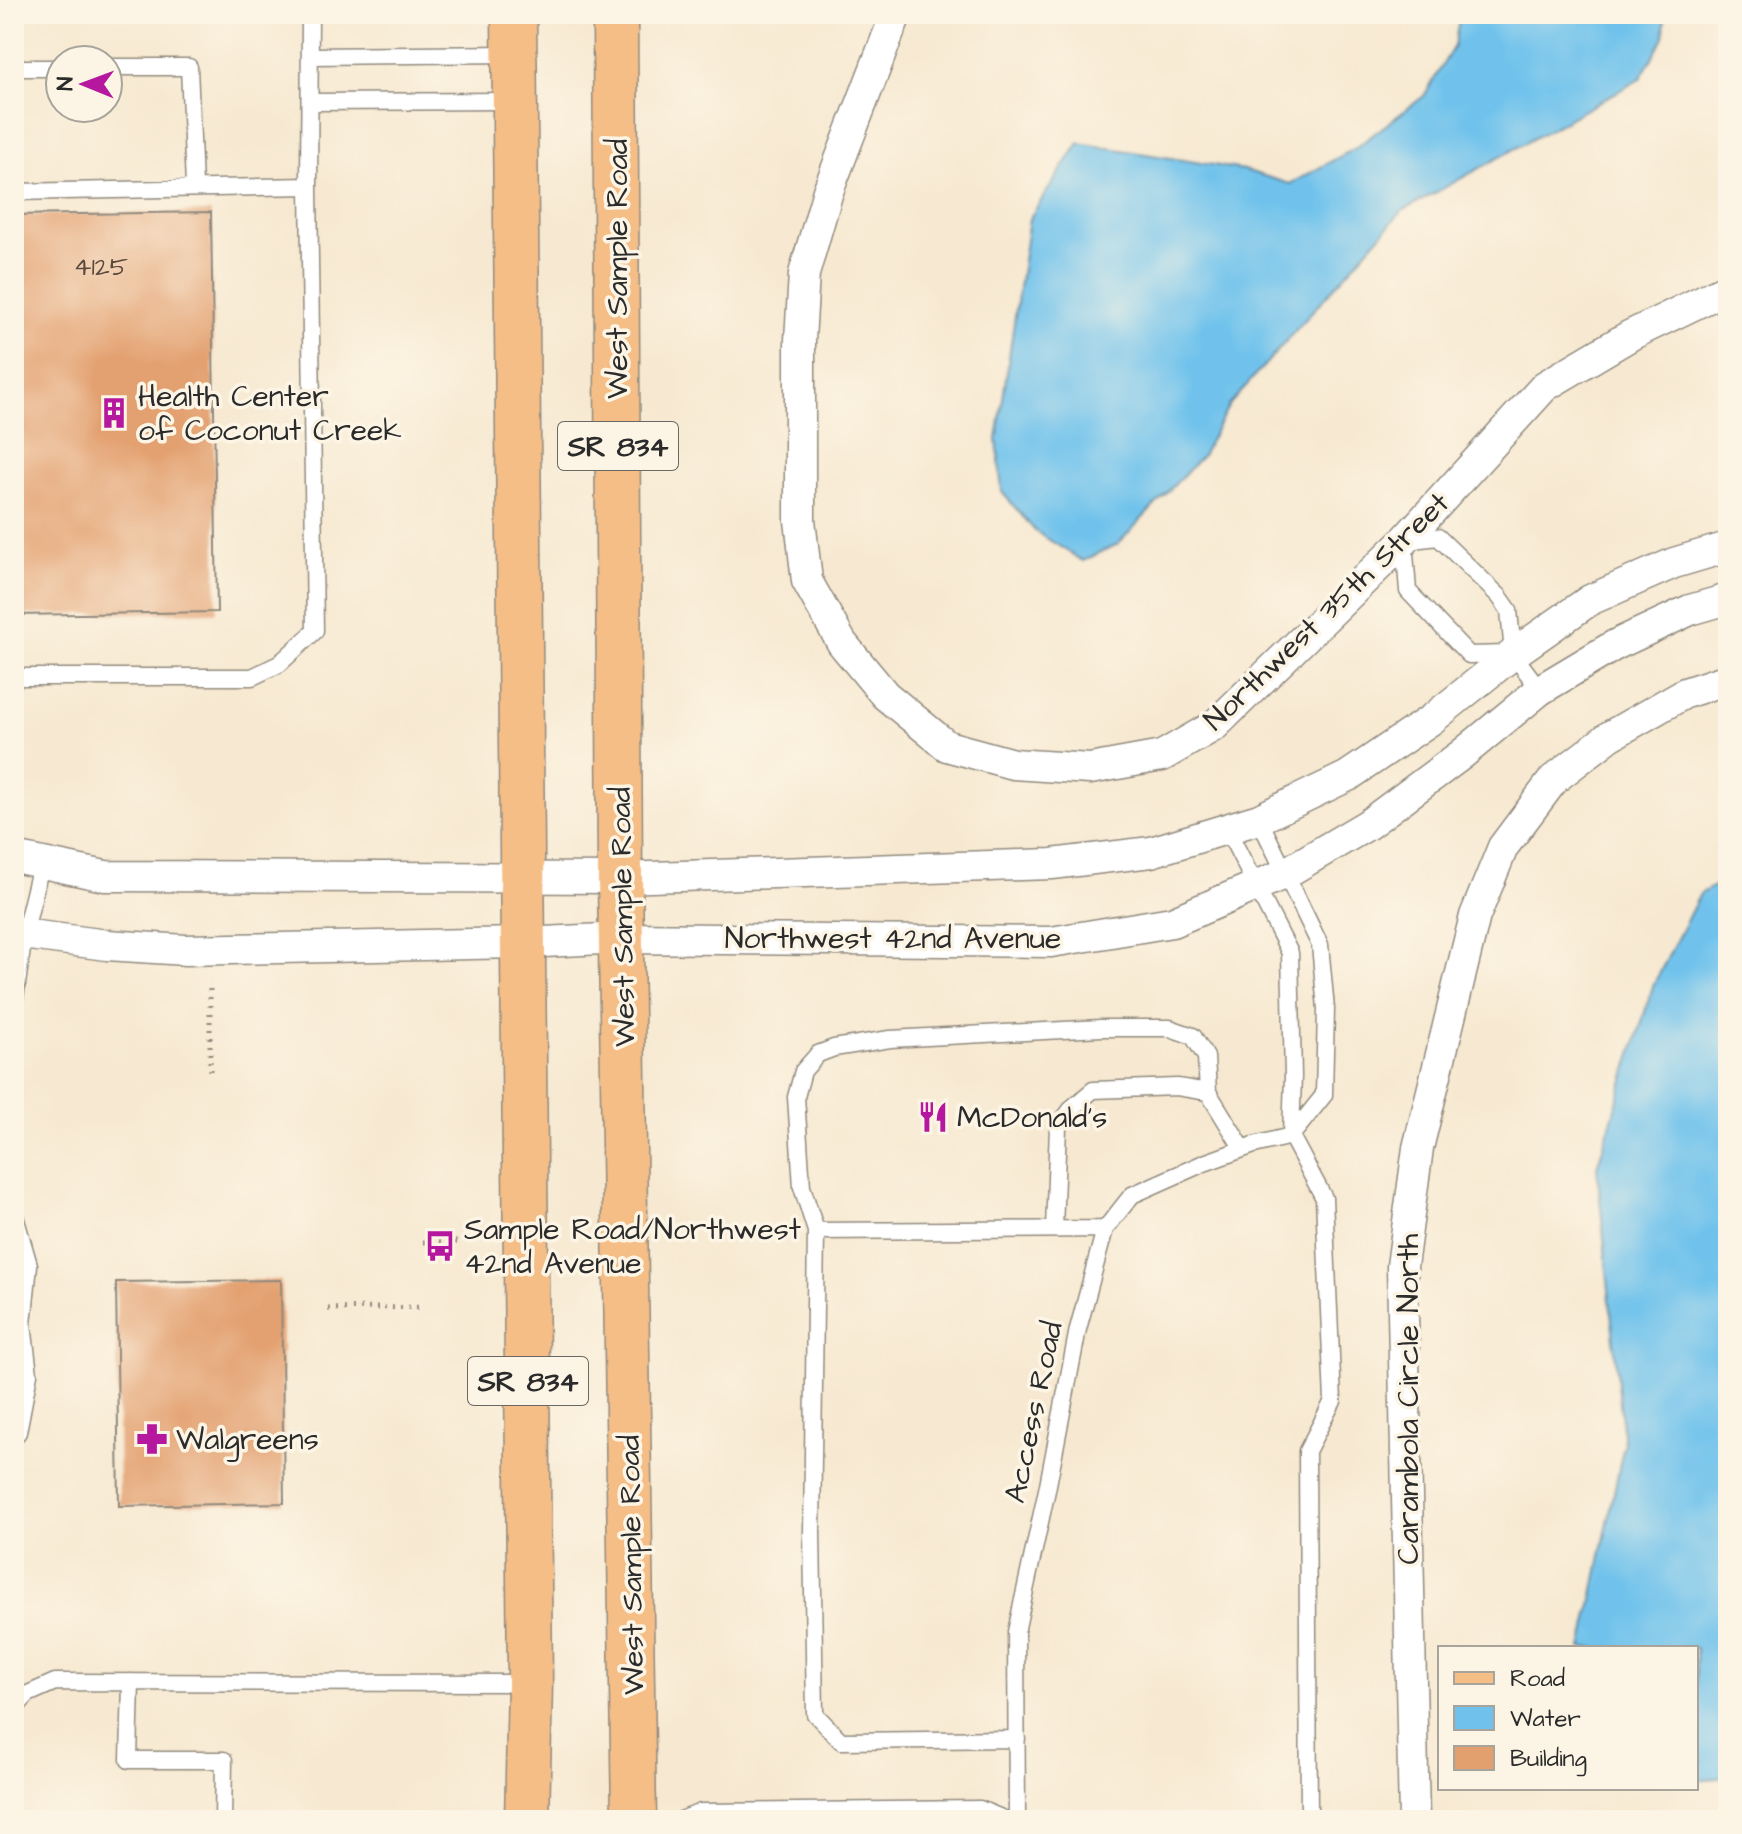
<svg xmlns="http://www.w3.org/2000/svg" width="1742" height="1834" font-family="'Architects Daughter',sans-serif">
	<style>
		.water { fill: #70c2ec; stroke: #4e768c; stroke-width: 2 }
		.building { fill: #e3a06f }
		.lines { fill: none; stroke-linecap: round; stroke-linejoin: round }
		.lane-casing { stroke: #918a7e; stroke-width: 19 }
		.street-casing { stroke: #918a7e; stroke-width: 33 }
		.primary-casing { stroke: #918a7e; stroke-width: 47 }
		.path { stroke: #918a7e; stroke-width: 5; stroke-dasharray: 2 6; stroke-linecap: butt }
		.lane { stroke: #fff; stroke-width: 16 }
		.street { stroke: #fff; stroke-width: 30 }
		.primary { stroke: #f6be87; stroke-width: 44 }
		.labels { text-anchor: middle; stroke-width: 7; stroke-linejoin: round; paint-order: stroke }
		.number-label { font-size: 26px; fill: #59483c }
		.shield { fill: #fcf5e5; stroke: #6a6863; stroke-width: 2 }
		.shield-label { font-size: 28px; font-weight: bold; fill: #2b2b2b }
		.street-label { font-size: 30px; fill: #2b2b2b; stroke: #fcf5e5 }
		.poi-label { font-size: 30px; fill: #2b2b2b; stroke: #fcf5e5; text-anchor: start }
	</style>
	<rect width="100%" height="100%" fill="#fcf5e5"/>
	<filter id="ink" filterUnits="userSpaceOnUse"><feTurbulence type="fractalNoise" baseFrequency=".0125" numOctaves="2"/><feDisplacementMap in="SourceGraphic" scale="16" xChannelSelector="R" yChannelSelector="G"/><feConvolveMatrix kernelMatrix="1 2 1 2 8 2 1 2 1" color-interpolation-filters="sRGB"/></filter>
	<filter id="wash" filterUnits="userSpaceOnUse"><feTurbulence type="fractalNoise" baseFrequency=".006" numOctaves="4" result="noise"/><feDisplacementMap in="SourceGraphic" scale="32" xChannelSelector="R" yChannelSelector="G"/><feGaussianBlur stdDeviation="1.8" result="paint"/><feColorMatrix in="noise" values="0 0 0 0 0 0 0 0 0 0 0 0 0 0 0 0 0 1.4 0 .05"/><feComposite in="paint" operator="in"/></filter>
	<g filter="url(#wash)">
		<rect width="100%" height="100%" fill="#f7e9d1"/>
		<path class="water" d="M1460,14H1665L1664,37L1640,79L1401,212L1229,405L1202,456L1118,544L1083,561L1035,531L1002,492L997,440L1029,219L1079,143L1244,170L1290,184L1354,149L1424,96L1454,46Z
			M1728,878V1317L1722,1346L1728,1358V1777L1696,1780V1648H1582L1624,1444L1597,1167L1653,986L1700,894Z"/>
		<g id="blocks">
			<path class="building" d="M211,212L217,612L14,615V215Z
				M281,1280L284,1503L119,1506L116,1282Z"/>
		</g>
	</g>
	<g filter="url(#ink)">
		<use href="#blocks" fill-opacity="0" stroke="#918a7e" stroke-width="2"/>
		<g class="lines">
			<defs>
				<path id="lane" d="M311,56L513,54
					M108,67H189L194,186
					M14,68H60
					M310,102L512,101
					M14,192L309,186L310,14
					M1507,654L1469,655L1408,591L1404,541L1438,537L1499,596L1509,610L1513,654L1540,690
					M14,677H252L279,664L315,631L309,186
					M1227,829L1290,953L1293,1076L1291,1136L1324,1198L1333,1401L1307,1451L1309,1820
					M14,1005L24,935L41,865
					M14,1213L29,1265L23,1324L29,1374L18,1432L14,1437
					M1054,1229L1058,1127L1073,1107L1093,1090L1177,1087L1208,1092L1243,1149
					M816,1231L802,1187L796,1097L803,1071L818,1054L834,1048L890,1039L1101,1028H1170L1193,1036L1206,1057L1208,1092
					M131,1682L129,1760H224L223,1820
					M14,1709L28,1694L55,1682L528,1683
					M1017,1739L841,1741L815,1714L812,1532L816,1231L1105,1229
					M681,1820L701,1812L980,1809L1006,1820
					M1017,1820L1016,1632L1047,1490L1078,1329L1105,1229L1132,1195L1204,1163L1254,1145L1291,1136L1324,1095L1326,1009L1320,945L1259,819"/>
				<path id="street" d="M896,14L828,191L804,274L800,340V520L807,581L842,643L885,695L947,746L1013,764L1090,769L1162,756L1214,726L1404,541L1545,386L1631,335L1728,288
					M14,857L105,876L620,878L1052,864L1151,852L1259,819L1348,776L1432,719L1513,654L1590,600L1674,563L1728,547
					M14,933L107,945L186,950L524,943L622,938L1051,942L1172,922L1284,874L1367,825L1461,755L1540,690L1615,645L1690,610L1728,599
					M1414,1820L1402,1266L1418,1148L1475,916L1503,847L1554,779L1610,736L1685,693L1728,679"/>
				<path id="primary" d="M514,14L530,1683L527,1820
					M615,14L620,878L634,1820"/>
			</defs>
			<use href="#lane" class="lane-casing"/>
			<use href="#street" class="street-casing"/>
			<use href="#primary" class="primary-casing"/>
			<path class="path" d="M210,989V1071
				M423,1242H460
				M328,1309L424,1307"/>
			<use href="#lane" class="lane"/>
			<use href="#street" class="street"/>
			<use href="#primary" class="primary"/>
		</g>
	</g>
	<defs>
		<symbol id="building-bare" viewBox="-9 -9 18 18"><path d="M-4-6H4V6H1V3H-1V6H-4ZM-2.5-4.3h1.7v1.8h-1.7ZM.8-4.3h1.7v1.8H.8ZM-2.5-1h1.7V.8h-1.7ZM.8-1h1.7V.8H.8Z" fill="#b5179e" stroke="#fcf5e5" stroke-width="2.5" paint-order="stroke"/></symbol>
		<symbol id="restaurant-bare" viewBox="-9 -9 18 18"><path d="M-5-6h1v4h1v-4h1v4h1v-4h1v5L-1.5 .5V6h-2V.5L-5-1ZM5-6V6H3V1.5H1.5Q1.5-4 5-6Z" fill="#b5179e" stroke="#fcf5e5" stroke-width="2.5" paint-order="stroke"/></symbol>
		<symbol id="bus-bare" viewBox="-9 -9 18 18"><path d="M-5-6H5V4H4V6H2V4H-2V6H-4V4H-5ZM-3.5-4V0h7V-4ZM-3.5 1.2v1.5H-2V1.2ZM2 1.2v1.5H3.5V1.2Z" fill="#b5179e" stroke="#fcf5e5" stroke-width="2.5" paint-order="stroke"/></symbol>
		<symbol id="pharmacy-bare" viewBox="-9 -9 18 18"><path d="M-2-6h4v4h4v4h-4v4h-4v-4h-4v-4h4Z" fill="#b5179e" stroke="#fcf5e5" stroke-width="2.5" paint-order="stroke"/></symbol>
	</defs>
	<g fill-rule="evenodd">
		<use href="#building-bare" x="92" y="391" width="44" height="44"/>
		<use href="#restaurant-bare" x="911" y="1095" width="44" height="44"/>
		<use href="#bus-bare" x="418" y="1224" width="44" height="44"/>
		<use href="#pharmacy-bare" x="130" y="1417" width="44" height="44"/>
	</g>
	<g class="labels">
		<g class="number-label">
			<text x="101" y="275">4125</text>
		</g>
		<g class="shield">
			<rect x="558" y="422" width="120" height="48" rx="6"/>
			<rect x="468" y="1357" width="120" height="48" rx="6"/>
		</g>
		<g class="shield-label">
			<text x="618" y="456">SR 834</text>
			<text x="528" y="1391">SR 834</text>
		</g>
		<g class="street-label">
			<text transform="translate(617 269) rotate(-90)" y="10">West Sample Road</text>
			<text transform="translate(1326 611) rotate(-44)" y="10">Northwest 35th Street</text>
			<text transform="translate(622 917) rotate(-91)" y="10">West Sample Road</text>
			<text x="893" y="948">Northwest 42nd Avenue</text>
			<text transform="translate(1408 1399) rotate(-90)" y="10">Carambola Circle North</text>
			<text transform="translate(1033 1412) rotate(-78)" y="10">Access Road</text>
			<text transform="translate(631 1565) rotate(-91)" y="10">West Sample Road</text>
		</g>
		<g class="poi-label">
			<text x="138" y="406">Health Center<tspan x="138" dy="34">of Coconut Creek</tspan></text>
			<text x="957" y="1127">McDonald's</text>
			<text x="464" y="1239">Sample Road/Northwest<tspan x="464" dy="34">42nd Avenue</tspan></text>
			<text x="176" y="1449">Walgreens</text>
		</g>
	</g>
	<rect width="1742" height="1834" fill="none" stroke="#fcf5e5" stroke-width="48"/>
	<rect x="1438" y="1646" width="260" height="144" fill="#fcf5e5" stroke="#a8a49b" stroke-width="2"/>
	<rect x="1454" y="1672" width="40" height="12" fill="#f6be87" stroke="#a8a49b" stroke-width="2"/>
	<text x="1510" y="1686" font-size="24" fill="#2b2b2b">Road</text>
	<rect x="1454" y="1706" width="40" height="24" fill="#70c2ec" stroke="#a8a49b" stroke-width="2"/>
	<text x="1510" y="1726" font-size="24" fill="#2b2b2b">Water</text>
	<rect x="1454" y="1746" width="40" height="24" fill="#e3a06f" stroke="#a8a49b" stroke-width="2"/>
	<text x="1510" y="1766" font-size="24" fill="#2b2b2b">Building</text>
	<g transform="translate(84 84) rotate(271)"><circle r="38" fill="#fcf5e5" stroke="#a8a49b" stroke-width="2"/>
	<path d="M0-6L14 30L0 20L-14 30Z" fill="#b5179e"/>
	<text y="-12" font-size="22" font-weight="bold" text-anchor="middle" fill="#2b2b2b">N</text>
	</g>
</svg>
